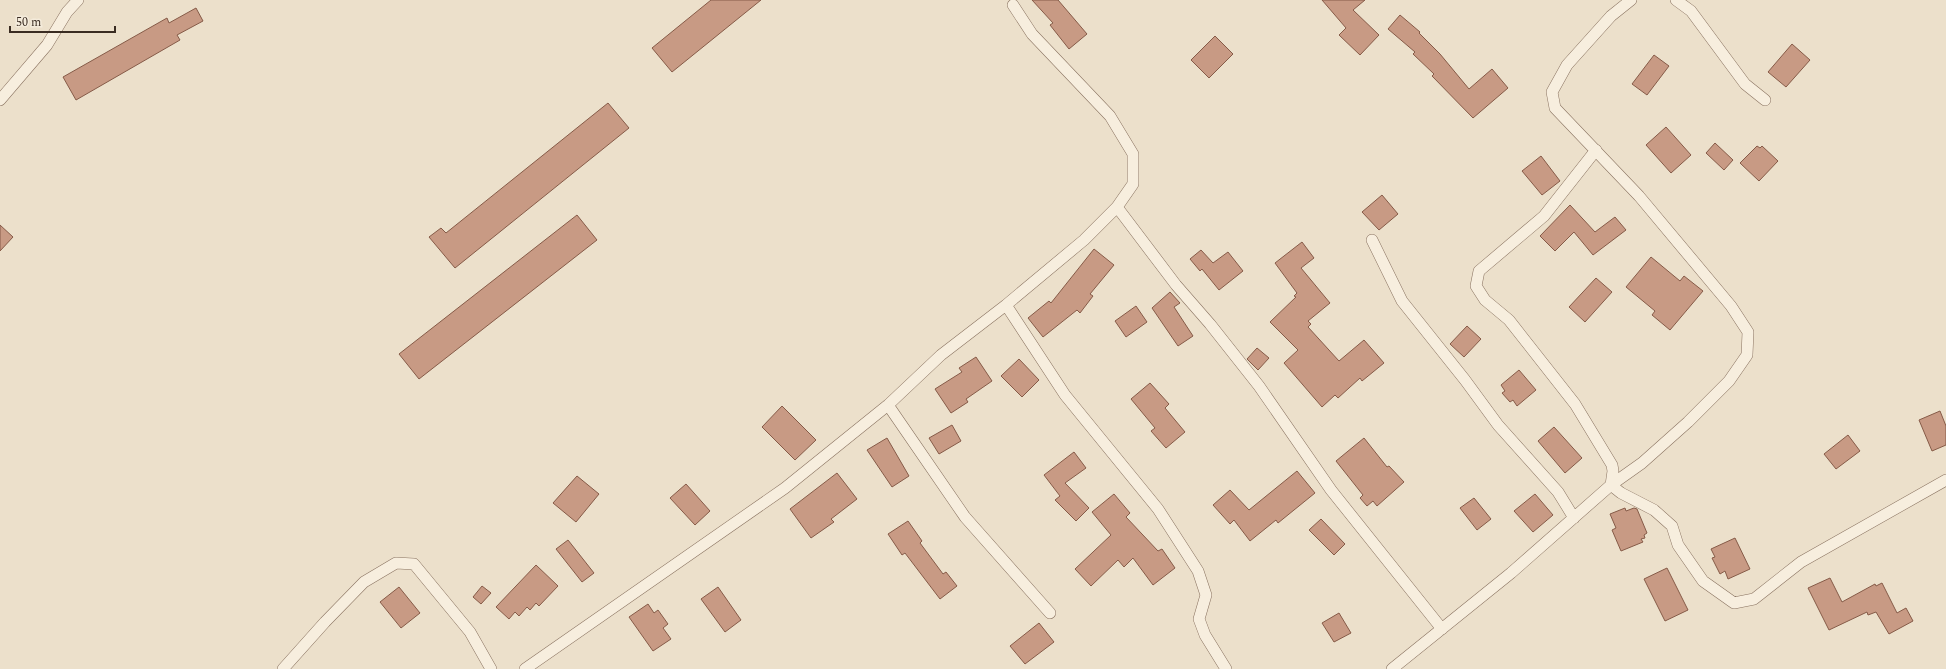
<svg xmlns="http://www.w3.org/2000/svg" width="1946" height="669" font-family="Spectral,serif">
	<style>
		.building { fill: #c89a84; stroke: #865b48 }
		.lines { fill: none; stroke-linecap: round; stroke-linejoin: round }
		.minor-casing { stroke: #897260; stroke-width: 12 }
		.minor { stroke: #f7eede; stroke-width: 11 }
	</style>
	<rect width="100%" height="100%" fill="#ece0cb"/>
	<path class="building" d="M711,0H761L672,72L652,48Z
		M1032,0H1058L1087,34L1069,49L1050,25L1053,23Z
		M1322,0H1365L1353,10L1379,35L1360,55L1339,35L1346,28Z
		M196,8L203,21L177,35L180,40L76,100L63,77L167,18L169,23Z
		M1400,15L1420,32L1419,33L1440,54L1469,89L1492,69L1508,88L1473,118L1432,76L1434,74L1413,54L1415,52L1388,29Z
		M1215,36L1233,54L1209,78L1191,60Z
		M1792,44L1810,60L1786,87L1768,72Z
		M1654,55L1669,66L1647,95L1632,84Z
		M608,103L629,128L455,268L429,237L441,228L446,233Z
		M1666,127L1691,155L1671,173L1646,145Z
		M1715,143L1733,160L1724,170L1706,153Z
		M1757,146L1760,148L1762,146L1778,161L1759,181L1740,163Z
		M1541,156L1560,181L1542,195L1522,171Z
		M1382,195L1398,214L1379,230L1362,212Z
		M1570,205L1595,232L1615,217L1626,230L1593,255L1574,232L1555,251L1540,236Z
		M577,215L597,240L419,379L399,354Z
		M0,225L13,237L0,251Z
		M1302,242L1314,258L1301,268L1330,303L1308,321L1311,324L1308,327L1339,361L1364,340L1384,363L1362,381L1360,378L1338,398L1335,395L1322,407L1284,363L1298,350L1270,322L1296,297L1294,296L1297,293L1275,263Z
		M1094,249L1114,265L1090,294L1093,296L1080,313L1077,310L1043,337L1028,318L1049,301L1051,303Z
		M1201,250L1213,263L1228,252L1243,271L1219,290L1202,269L1200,271L1190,259Z
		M1651,257L1680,281L1684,276L1703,291L1670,330L1652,315L1655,311L1626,287Z
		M1596,278L1612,292L1585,322L1569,307Z
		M1170,292L1180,303L1174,307L1193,336L1178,346L1152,308Z
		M1136,306L1147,322L1126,337L1115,321Z
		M1467,326L1481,339L1464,357L1450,344Z
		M1257,348L1269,358L1258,370L1247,359Z
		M976,357L992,381L966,399L968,402L951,413L935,389L962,372L959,368Z
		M1019,359L1039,380L1022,397L1001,376Z
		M1519,370L1536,390L1517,406L1513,400L1510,402L1502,393L1505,391L1501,385Z
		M1150,383L1169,404L1165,408L1185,432L1166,448L1151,431L1155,428L1131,399Z
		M782,406L816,440L795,460L762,427Z
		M1940,411L1946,426V445L1932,451L1919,420Z
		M952,425L961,441L939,454L929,438Z
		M1554,427L1582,458L1565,473L1538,441Z
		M1848,435L1860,451L1836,469L1824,454Z
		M887,438L909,476L892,487L867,450Z
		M1364,438L1387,467L1389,466L1404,482L1377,506L1373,501L1367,506L1360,498L1363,495L1336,461Z
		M1074,452L1086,468L1065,483L1089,508L1076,521L1055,500L1060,496L1044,475Z
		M1297,471L1315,493L1278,523L1276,520L1250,541L1234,520L1230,524L1213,505L1230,490L1249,510Z
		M837,473L857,499L831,519L834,522L811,538L790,509Z
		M577,476L599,494L576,522L553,503Z
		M686,484L710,511L695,525L670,498Z
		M1114,494L1130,513L1126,517L1158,551L1162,549L1175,568L1153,585L1133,558L1124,567L1118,560L1091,586L1075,569L1111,535L1092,512Z
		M1535,494L1553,515L1533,532L1514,511Z
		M1474,498L1491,519L1477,530L1460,508Z
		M1625,508L1626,511L1634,508L1637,509L1647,533L1644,535L1645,538L1641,539L1643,542L1621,551L1612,530L1616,528L1610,514Z
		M1321,519L1345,544L1334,555L1309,530Z
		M908,521L922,541L920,543L943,574L946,572L957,586L940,599L905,553L902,555L888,534Z
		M1735,538L1750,569L1728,579L1725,571L1720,574L1712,558L1715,557L1711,549Z
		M568,540L594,573L582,582L556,549Z
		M536,565L558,586L539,606L536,603L530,610L527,607L519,616L515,612L509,619L496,607Z
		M1667,568L1688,610L1665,621L1644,579Z
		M1830,578L1842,602L1875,584L1876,586L1882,583L1897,613L1906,608L1913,621L1889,634L1876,612L1868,615L1867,612L1829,630L1808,588Z
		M482,586L491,593L481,604L473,597Z
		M399,587L420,613L401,628L380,602Z
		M718,587L741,620L725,632L701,599Z
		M648,604L654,613L658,610L668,624L663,628L671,639L653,651L629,617Z
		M1339,613L1351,633L1334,642L1322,623Z
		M1039,623L1054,642L1025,664L1010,646Z"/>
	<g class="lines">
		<defs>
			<path id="minor" d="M1676,0L1691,11L1745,84L1765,100
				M0,100L47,45L67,12L78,0
				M1596,150L1544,216L1479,271L1476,286L1485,300L1509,320L1575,404L1612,465L1613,471L1611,485
				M1117,207L1176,285L1210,324L1259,386L1331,490L1442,629
				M1372,240L1402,301L1465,380L1498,425L1558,492L1574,518
				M1006,305L1065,395L1158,509L1198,571L1206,595L1199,619L1205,635L1226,669
				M888,405L965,517L1050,613
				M1611,485L1642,463L1688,422L1729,381L1747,355L1748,332L1731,306L1639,196L1555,108L1552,92L1567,65L1611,16L1631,0
				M283,669L325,622L364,582L396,563L414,564L470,632L491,669
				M525,669L785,488L888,405L941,355L1006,305L1084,240L1117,207L1133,184V154L1110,116L1032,34L1013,5
				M1392,669L1511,573L1611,485L1621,493L1654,510L1672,526L1678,545L1703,581L1734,603L1754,599L1801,562L1946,480"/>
		</defs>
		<use href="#minor" class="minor-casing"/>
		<use href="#minor" class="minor"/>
	</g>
	<path d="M10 26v6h105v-6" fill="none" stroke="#3a2c22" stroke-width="2"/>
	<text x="16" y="26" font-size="12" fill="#3a2c22" stroke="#f4ebdb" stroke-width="3" paint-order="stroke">50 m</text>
</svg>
